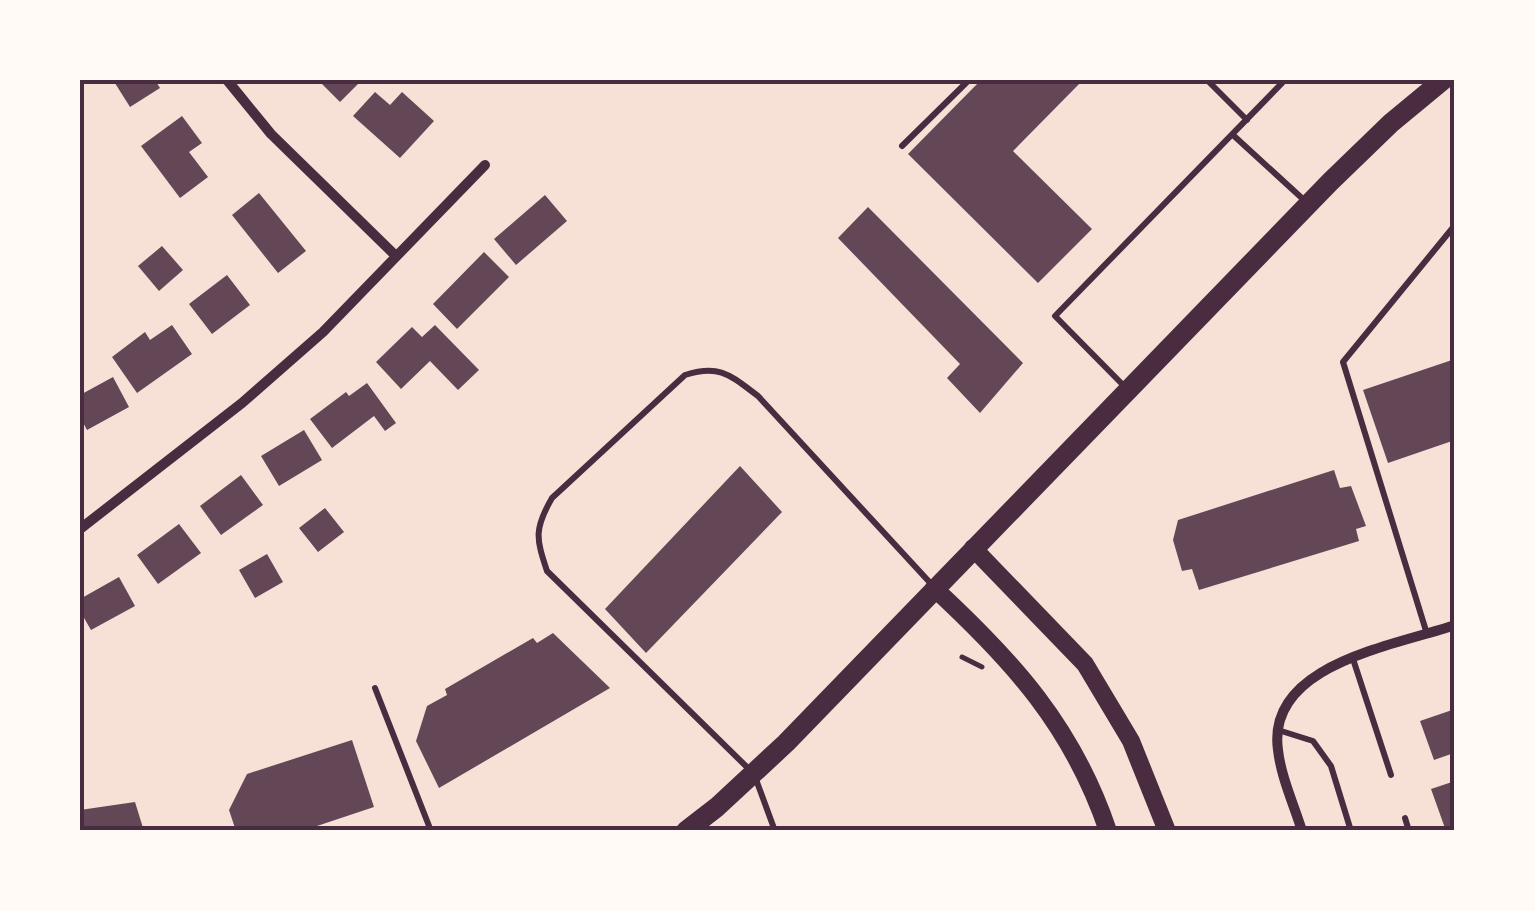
<svg xmlns="http://www.w3.org/2000/svg" width="1535" height="911" font-family="Manrope,sans-serif">
	<style>
		.building { fill: #644757 }
		.lines { fill: none; stroke-linecap: round; stroke-linejoin: round }
		.path { stroke: #4a2c40; stroke-width: 5 }
		.service { stroke: #4a2c40; stroke-width: 6 }
		.minor { stroke: #4a2c40; stroke-width: 10 }
		.tertiary { stroke: #4a2c40; stroke-width: 18 }
		.secondary { stroke: #4a2c40; stroke-width: 20 }
		.neatline { fill: none; stroke: #4a2c40; stroke-width: 4 }
	</style>
	<rect width="100%" height="100%" fill="#f7e1d7"/>
	<path class="building" d="M113,80H155L160,88L130,107Z
		M318,80H362L340,102Z
		M981,80H1083L1013,151L1092,229L1038,283L908,154Z
		M375,92L390,105L402,92L434,121L400,158L353,116Z
		M182,116L202,143L189,152L208,177L180,198L141,146Z
		M259,193L306,251L278,273L232,215Z
		M545,195L567,221L516,265L494,239Z
		M868,207L1023,363L980,413L947,378L960,364L838,238Z
		M162,246L183,270L159,291L138,266Z
		M484,252L509,277L457,329L433,304Z
		M227,275L250,305L212,334L189,304Z
		M172,325L192,354L137,393L112,357L145,332L150,340Z
		M435,325L479,370L458,390L430,361L401,389L376,362L412,327L422,337Z
		M1455,359V440L1388,463L1363,390Z
		M113,377L129,407L87,430L80,417V395Z
		M367,383L396,423L385,431L374,416L332,448L310,419L346,392L349,396Z
		M304,430L322,460L279,486L261,456Z
		M740,466L782,512L646,653L605,609Z
		M1334,470L1340,488L1351,486L1366,526L1356,529L1359,541L1199,590L1192,569L1182,571L1173,540L1178,520Z
		M241,475L263,505L221,535L200,506Z
		M325,508L344,532L318,552L299,528Z
		M179,524L201,553L158,584L137,555Z
		M267,554L283,582L255,598L239,570Z
		M119,577L135,606L91,630L80,611V599Z
		M553,633L610,688L439,788L416,741L427,706L447,695L445,689L533,638L537,643Z
		M1455,709V762L1451,754L1434,760L1420,721Z
		M352,740L374,807L302,831H236L229,810L247,774Z
		M1455,781V829L1446,831L1431,789Z
		M135,802L144,831H80V810Z"/>
	<g class="lines">
		<path class="path" d="M962,657L982,667"/>
		<path class="service" d="M1207,80L1247,120
			M1233,135L1304,200
			M902,146L969,80
			M1127,389L1055,316L1285,80
			M1427,634L1343,362L1455,225
			M1353,659L1391,775
			M375,688L431,831
			M1278,730L1313,741L1331,766L1351,831
			M1405,818L1409,831
			M775,831L754,774L547,571C536,538 534,529 552,498L685,375C720,364 730,375 758,396L934,587"/>
		<path class="minor" d="M227,80L271,134L396,256
			M80,529L242,403L323,332L485,165
			M1302,831C1294,805 1281,777 1278,750C1266,664 1394,646 1455,625"/>
		<path class="tertiary" d="M973,548L1085,664L1131,741L1167,831
			M934,588C1013,661 1073,727 1108,831"/>
		<path class="secondary" d="M686,831L717,807L786,743L1330,182L1391,123L1443,80"/>
	</g>
	<rect width="1535" height="911" fill="none" stroke="#fffaf5" stroke-width="165"/>
	<rect x="82" y="82" width="1370" height="746" class="neatline"/>
</svg>
